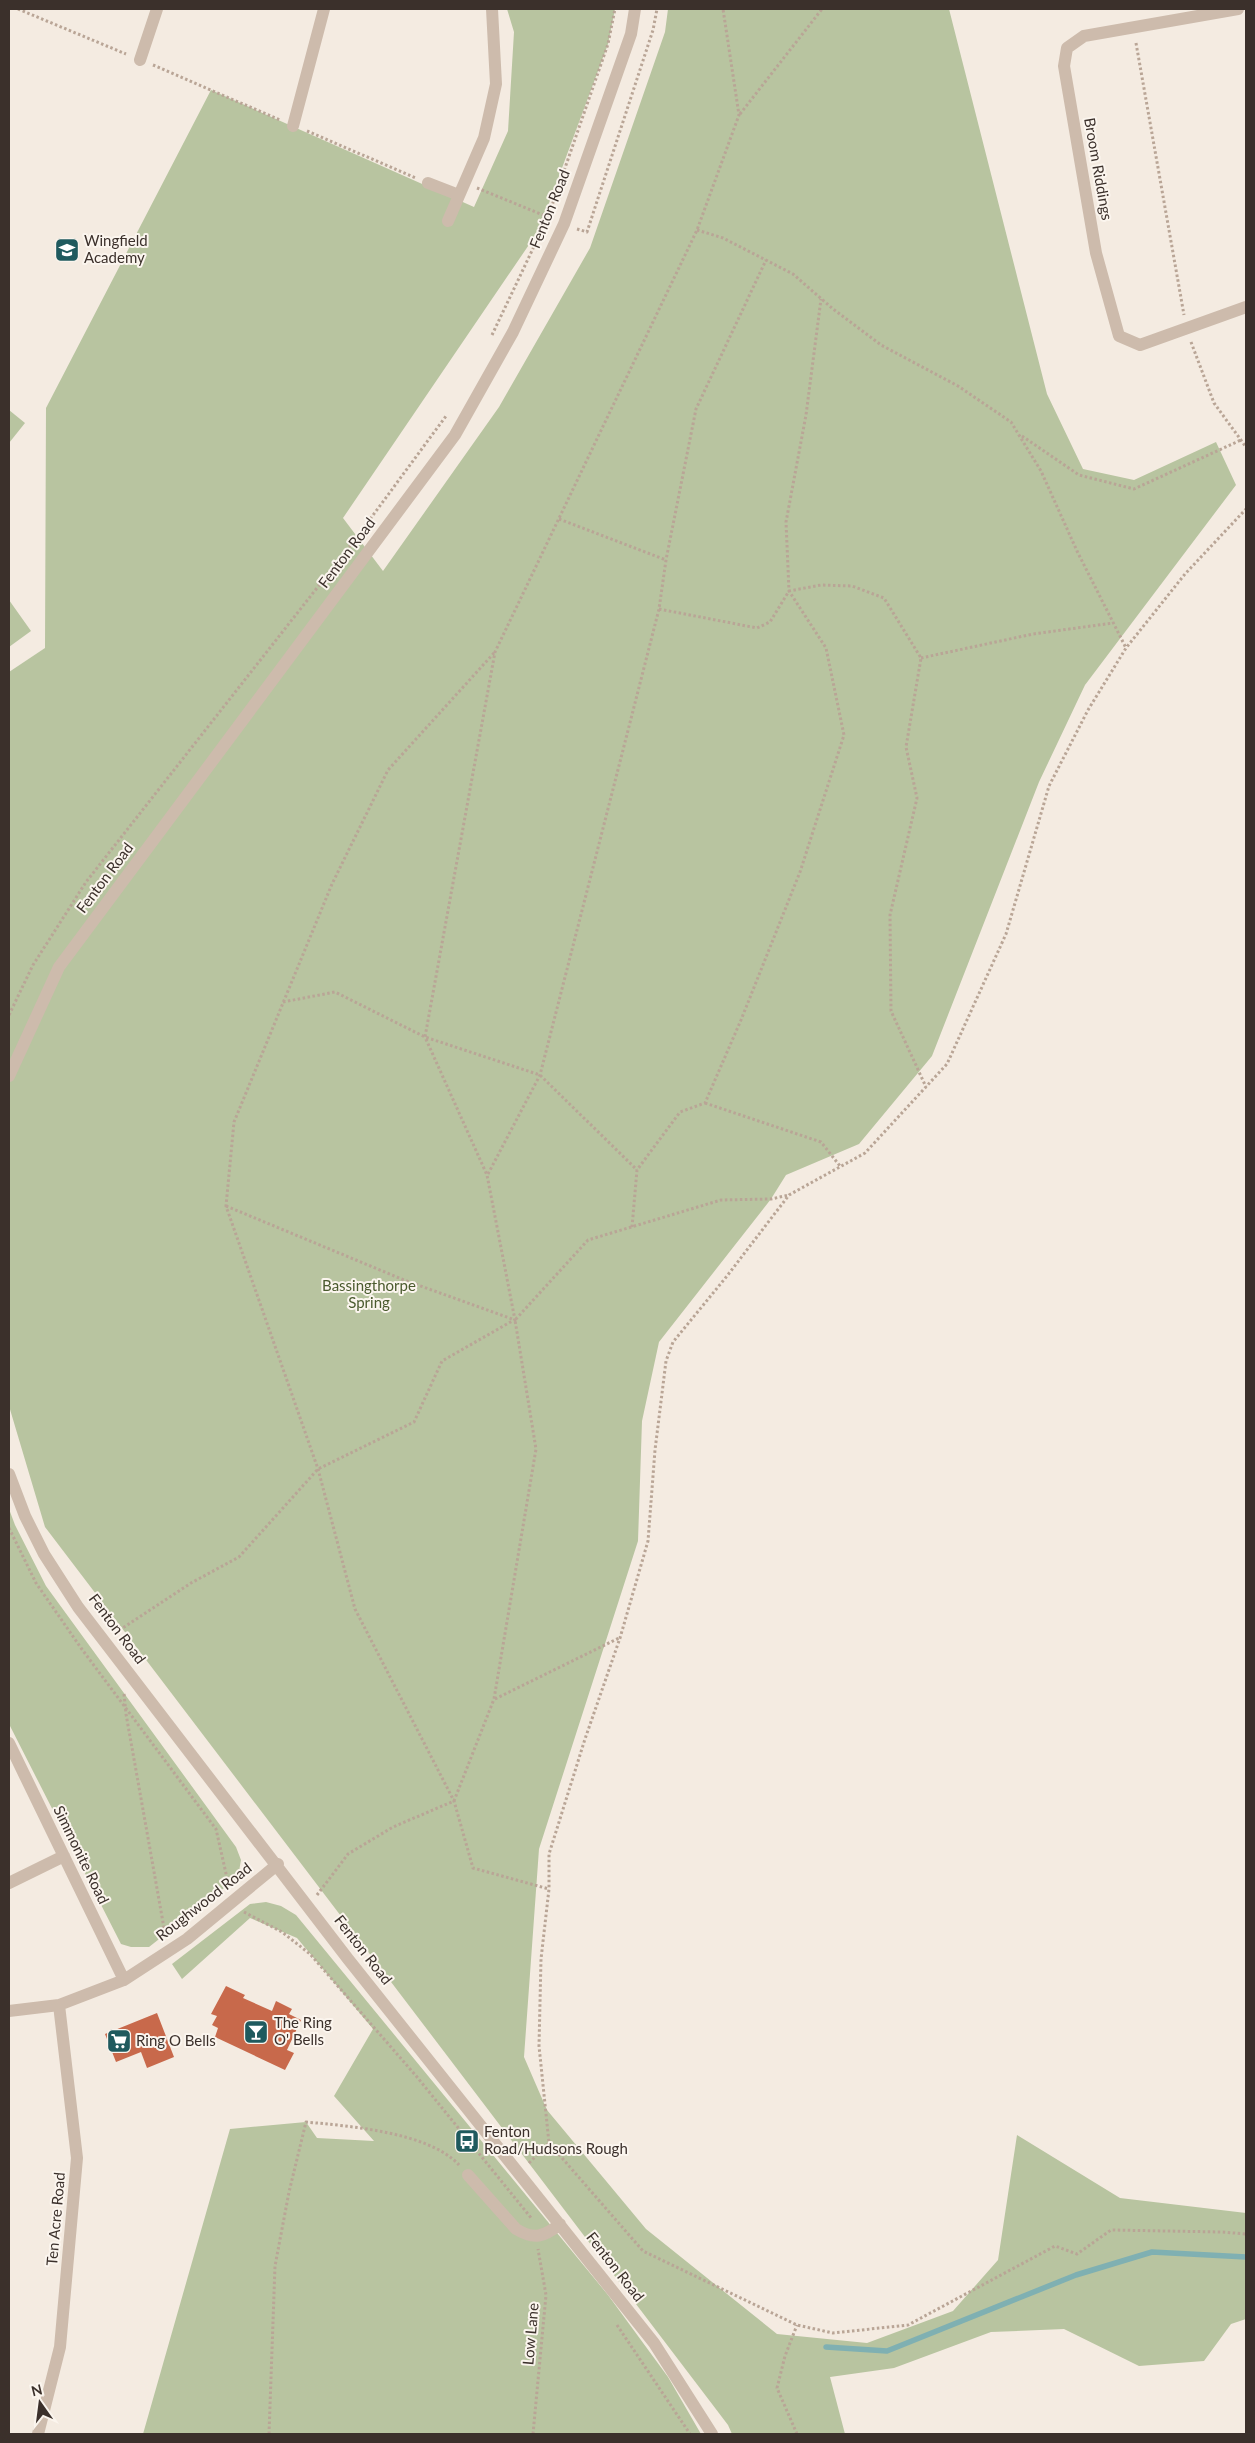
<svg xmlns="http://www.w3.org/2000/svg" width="1255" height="2443" font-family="Lato,sans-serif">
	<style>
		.green { fill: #b8c4a0 }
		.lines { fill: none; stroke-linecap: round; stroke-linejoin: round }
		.stream { stroke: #7fb0b2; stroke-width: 5.5 }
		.building { fill: #c8694b }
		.path { stroke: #b9a596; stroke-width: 3; stroke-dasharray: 2.5 2.5; stroke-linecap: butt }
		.minor { stroke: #cdbbac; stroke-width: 12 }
		.labels { text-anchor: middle; stroke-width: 4; stroke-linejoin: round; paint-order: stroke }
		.street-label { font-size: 15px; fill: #3b302b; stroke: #fbf5ee }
		.poi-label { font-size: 15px; fill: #3b302b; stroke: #fbf5ee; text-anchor: start }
		.park-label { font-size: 15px; fill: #4a5a2e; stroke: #fbf5ee }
	</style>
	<rect width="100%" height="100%" fill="#f4ebe1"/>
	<path class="green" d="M507,9H615L608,44L539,230L343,518L383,571L499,407L590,248L665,32L668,9H949L1047,394L1083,469L1134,480L1216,442L1236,485L1085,685L1039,782L932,1056L859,1144L786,1175L771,1199L659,1342L642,1421L638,1541L539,1849L524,2057L547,2110L646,2229L777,2334L867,2343L953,2311L998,2260L1017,2135L1120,2198L1246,2213V2319L1231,2324L1204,2361L1139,2366L1064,2329L991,2332L894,2368L830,2377L845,2434H732L728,2425L45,1527L9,1406V672L45,648L46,408L211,90L474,207L508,131L514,32Z
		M9,410L25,423L9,443Z
		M9,600L31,631L9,647Z
		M9,1509L15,1525L46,1586L236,1847L241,1860L238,1877L149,1947H131L121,1944L9,1724Z
		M266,1902L281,1906L296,1915L608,2295L668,2377L701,2434H143L230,2129L306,2122L317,2138L374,2141L334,2096L373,2029L297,1938L250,1918L182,1979L172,1964L250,1904Z"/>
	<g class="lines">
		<path class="stream" d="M826,2347L887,2351L1076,2275L1152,2252L1246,2257"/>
	</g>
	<path class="building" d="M226,1986L245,1995L243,1998L272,2011L276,2001L292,2009L289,2014L301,2020L287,2050L294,2053L285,2070L215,2037L218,2028L212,2025L217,2016L211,2014Z
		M157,2013L174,2057L147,2068L141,2052L116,2062L105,2034Z"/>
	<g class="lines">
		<path class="path" d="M18,9L126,54
			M1136,43L1184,315
			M153,65L280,120
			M740,114L822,9
			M307,131L416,178
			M477,188L548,217
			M577,229L587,232L653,30L657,9
			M697,230L723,238L793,274L833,309L881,345L958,386L1011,422L1041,471L1077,551L1126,648
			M492,335L548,217L608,44L615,9
			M1191,342L1214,403L1246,447
			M1022,436L1079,475L1134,489L1241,440
			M559,519L666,560
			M659,609L757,628L770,622L789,591L821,585L852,586L884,598L921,658L906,747L917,798L890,915L891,1011L926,1087
			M494,653L388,770L332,884L234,1122L226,1206L318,1469L355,1609L454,1801L473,1868L549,1889
			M921,658L1033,634L1113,623
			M283,1002L335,992L425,1037L540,1075L637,1170
			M9,1015L33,965L86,882L357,537L446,416
			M705,1103L821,1142L840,1166
			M488,1174L540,1075L659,609L666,560L696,409L766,260
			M226,1206L404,1280L515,1320L487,1175L425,1037L495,652L697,230L739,115L723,9
			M632,1227L637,1170L680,1112L705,1103L741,1020L800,872L844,735L826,648L789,591L786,522L806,415L821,299
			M9,1528L36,1583L81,1648L216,1829L229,1887
			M115,1633L191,1583L239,1557L318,1469L414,1422L442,1361L514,1320
			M124,1694L126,1714L164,1928L163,1937
			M495,1699L619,1638
			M317,1895L348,1854L393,1827L454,1801L494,1699L536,1449L515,1320L588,1240L721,1200L771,1199L789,1195
			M244,1912L282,1932L310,1954L417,2077L532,2219
			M549,2143L643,2251L797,2325L833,2333L908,2325L1055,2246L1077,2254L1111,2230L1222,2232L1246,2234
			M529,2163L549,2143L539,2046L541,1959L549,1889V1854L585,1739L620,1638L648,1541L655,1450L666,1361L673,1342L727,1276L789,1195L865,1153L947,1064L1006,934L1049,786L1088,710L1126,648L1185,574L1246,509
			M617,2325L690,2434
			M269,2434L275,2266L289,2192L306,2122C348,2126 429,2132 459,2165
			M533,2434L546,2295L538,2249
			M797,2434L777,2388L785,2356L797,2325"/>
		<path class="minor" d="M1238,9L1084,36L1067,48L1064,66L1096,253L1119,336L1140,345L1246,307
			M140,60L157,9
			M293,126L324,9
			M428,183L459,195
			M448,221L484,138L496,84L492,9
			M9,1076L59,967L455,435L513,332L564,224L631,34L635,9
			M9,1474L25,1516L44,1554L78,1607L348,1959L654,2343L712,2434
			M9,1743L124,1980
			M9,1883L64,1856
			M9,2011L59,2005L124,1980L187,1939L278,1864
			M468,2175L516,2229C534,2240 544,2237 560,2224
			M38,2434L60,2347L77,2158L59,2005"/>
	</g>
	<defs>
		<symbol id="school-square" viewBox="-11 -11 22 22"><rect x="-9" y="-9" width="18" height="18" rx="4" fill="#1f5a5e" stroke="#fbf5ee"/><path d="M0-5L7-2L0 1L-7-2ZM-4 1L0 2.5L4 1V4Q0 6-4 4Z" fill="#fff"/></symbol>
		<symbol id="bar-square" viewBox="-11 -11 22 22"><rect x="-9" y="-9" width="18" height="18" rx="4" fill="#1f5a5e" stroke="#fbf5ee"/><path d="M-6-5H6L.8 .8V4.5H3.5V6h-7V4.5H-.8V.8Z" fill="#fff"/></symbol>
		<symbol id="supermarket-square" viewBox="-11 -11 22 22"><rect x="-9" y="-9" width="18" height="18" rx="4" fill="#1f5a5e" stroke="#fbf5ee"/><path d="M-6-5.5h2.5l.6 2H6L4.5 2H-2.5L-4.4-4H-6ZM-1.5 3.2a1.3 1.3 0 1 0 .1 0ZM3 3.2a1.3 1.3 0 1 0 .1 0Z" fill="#fff"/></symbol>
		<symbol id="bus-square" viewBox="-11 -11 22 22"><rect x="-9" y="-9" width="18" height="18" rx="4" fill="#1f5a5e" stroke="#fbf5ee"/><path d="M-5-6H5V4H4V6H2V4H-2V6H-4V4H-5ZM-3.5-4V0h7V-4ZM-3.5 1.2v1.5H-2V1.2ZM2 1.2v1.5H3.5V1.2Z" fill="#fff"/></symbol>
	</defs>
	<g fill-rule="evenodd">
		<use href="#school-square" x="53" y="236" width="28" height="28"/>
		<use href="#bar-square" x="242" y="2018" width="28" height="28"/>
		<use href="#supermarket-square" x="105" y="2027" width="28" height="28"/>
		<use href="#bus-square" x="453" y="2127" width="28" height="28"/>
	</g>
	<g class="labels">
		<g class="street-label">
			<text transform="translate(1098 169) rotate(80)" y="5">Broom Riddings</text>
			<text transform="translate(550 209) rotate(-68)" y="5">Fenton Road</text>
			<text transform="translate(347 553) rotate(-53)" y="5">Fenton Road</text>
			<text transform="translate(105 878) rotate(-53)" y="5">Fenton Road</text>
			<text transform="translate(117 1629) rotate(53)" y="5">Fenton Road</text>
			<text transform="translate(81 1855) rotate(64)" y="5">Simmonite Road</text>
			<text transform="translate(204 1902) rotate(-38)" y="5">Roughwood Road</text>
			<text transform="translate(363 1950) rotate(52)" y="5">Fenton Road</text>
			<text transform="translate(56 2219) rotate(-85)" y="5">Ten Acre Road</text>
			<text transform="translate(615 2267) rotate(52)" y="5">Fenton Road</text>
			<text transform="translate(531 2334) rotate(-85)" y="5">Low Lane</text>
		</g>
		<g class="poi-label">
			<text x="84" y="246">Wingfield<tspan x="84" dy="17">Academy</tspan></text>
			<text x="274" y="2028">The Ring<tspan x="274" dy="17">O' Bells</tspan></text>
			<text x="136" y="2046">Ring O Bells</text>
			<text x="484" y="2137">Fenton<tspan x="484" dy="17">Road/Hudsons Rough</tspan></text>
		</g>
		<g class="park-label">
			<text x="369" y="1291">Bassingthorpe<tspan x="369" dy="17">Spring</tspan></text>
		</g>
	</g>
	<rect width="1255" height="2443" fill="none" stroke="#3b302b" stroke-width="20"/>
	<g transform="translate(40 2403) rotate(346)" stroke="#fbf5ee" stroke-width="4" paint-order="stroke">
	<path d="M0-4L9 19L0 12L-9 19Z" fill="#3b302b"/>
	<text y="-8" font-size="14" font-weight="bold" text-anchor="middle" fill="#3b302b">N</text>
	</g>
</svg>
